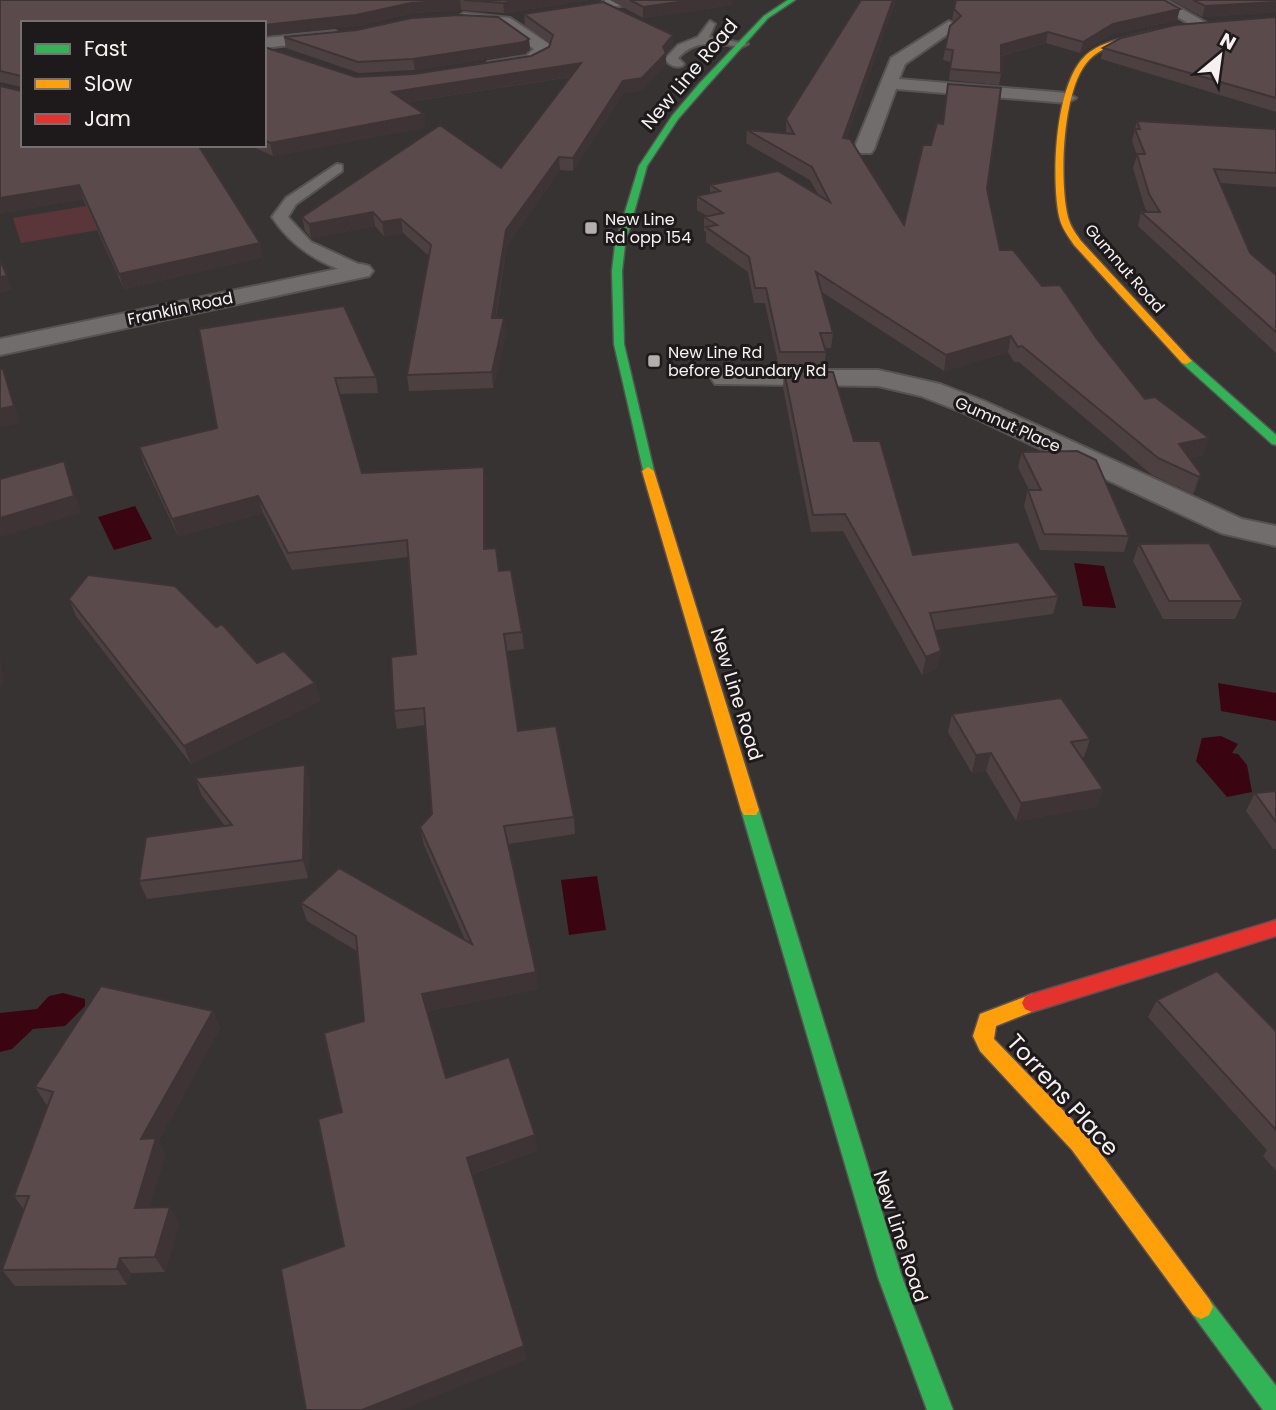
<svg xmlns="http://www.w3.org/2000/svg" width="1276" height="1410" font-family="Poppins,sans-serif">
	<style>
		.green { fill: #5a363a }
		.water { fill: #3a0511 }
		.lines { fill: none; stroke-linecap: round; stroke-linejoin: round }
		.lane-casing { stroke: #575253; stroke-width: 4 }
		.street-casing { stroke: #575253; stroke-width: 4 }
		.fast-casing { stroke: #575253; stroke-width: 3 }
		.slow-casing { stroke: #575253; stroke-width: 3 }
		.jam-casing { stroke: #575253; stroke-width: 3 }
		.lane { fill: #716d6d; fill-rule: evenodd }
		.street { fill: #716d6d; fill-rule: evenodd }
		.fast { fill: #30b455; fill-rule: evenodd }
		.slow { fill: #ff9f0a; fill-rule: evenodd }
		.jam { fill: #e5322d; fill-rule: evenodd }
		.wall { fill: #4d4041 }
		.shaded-wall { fill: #3f3435 }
		.building { fill: #5a4a4c; stroke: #3f3435; stroke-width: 2 }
		.poi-dot { fill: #b4aeae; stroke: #1e1a1b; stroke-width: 2.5 }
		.labels { text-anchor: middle; stroke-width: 6; stroke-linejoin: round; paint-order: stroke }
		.far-poi-label { font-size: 16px; fill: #f7f0f1; stroke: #1e1a1b; text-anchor: start }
		.far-street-label { font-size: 16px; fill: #f7f0f1; stroke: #1e1a1b }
		.street-label { font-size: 19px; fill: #f7f0f1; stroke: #1e1a1b }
		.near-street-label { font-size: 23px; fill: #f7f0f1; stroke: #1e1a1b }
	</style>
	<rect width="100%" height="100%" fill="#383333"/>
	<path class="green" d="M135,198L147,222L21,243L13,218Z"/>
	<path class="water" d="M135,506L152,539L114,550L98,517Z
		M1074,563L1104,566L1116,608L1083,606Z
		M1218,683L1276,693V721L1221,711Z
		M1221,736L1238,744L1232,753L1238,754L1247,765L1252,792L1227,797L1196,761L1202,738Z
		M597,876L606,930L569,935L561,880Z
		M63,993L85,999V1006L65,1026L33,1029L12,1049L0,1052V1013L37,1009L49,996Z"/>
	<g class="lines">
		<defs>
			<path id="lane" d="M710,21L715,24L709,37L748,44L742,47C717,44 696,38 678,58L684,64L682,66C675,68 669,65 665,59L678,45L698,37Z
				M337,164L342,165V171L296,204L288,217L311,242L367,268L369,271L361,276C324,267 293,249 272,217L286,198Z"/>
			<path id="street" d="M606,0H644L637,4L601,8L598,5Z
				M1148,0H1166L1212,26L1204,31L1198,29Z
				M464,13L510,18L549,44L550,52L537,64L488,70L485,66L488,62L526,56L534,49L500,25L459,21L456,18Z
				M949,21L957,26L955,29L905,64L899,79L1067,93L1076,98L1067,103L896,89L874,149L871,153H857L854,149L891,58Z
				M335,31L343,36L341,39L264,48V38Z
				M361,264L369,266L373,271L369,276L0,355V339Z
				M725,370H878L940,384L984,401L1242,519L1276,526V546L1221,533L964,413L921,396L878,386L715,384L711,378L715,372Z"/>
			<path id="fast" d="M788,0H795L768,18L705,88L678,119L647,166L625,245L622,271L624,344L654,471L648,475L644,474L614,344L612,271L615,245L639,166L672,116L699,84L764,16Z
				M1182,359H1190L1276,435V445L1272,444L1182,363Z
				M750,804L756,805L759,810L902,1277L953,1410H927L878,1277L741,810L744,805Z
				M1201,1295L1209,1299L1276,1386V1410H1263L1193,1315L1189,1307L1193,1299Z"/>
			<path id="slow" d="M1152,31L1154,34C1134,40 1105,43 1089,60C1062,88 1059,181 1068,217C1070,226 1076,234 1081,241L1190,359L1192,361L1186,364L1182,363L1074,245C1068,236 1061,227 1059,216C1051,177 1055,83 1086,55C1103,40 1131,37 1152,31Z
				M648,467L654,471L759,810L756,815H744L741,810L642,471Z
				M1032,994L1039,997L1042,1003L1039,1009L996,1026L994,1039L1088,1136L1209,1299L1213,1307L1209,1315L1201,1319L1193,1315L1072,1150L980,1051L973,1036L980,1014Z"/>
			<path id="jam" d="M1276,920V936L1032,1012L1025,1009L1022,1003L1025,997L1032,994Z"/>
		</defs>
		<use href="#lane" class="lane-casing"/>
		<use href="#street" class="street-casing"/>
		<use href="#fast" class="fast-casing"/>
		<use href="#slow" class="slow-casing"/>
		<use href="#jam" class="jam-casing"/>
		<use href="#lane" class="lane"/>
		<use href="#street" class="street"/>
		<use href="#fast" class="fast"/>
		<use href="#slow" class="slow"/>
		<use href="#jam" class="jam"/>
	</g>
	<path class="wall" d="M0,0H589L504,13L461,10L412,13L358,26L23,23L263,257L124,289L83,199L0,213V86L21,91V87L0,82Z
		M610,0H732V5L643,18Z
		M861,0H896L846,138L904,225L987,189L1000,250L1042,286L1097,339L1145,399L1203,455L1189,458L1201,474L1195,491L1193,494L1152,475L1019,362H1014L1008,352L944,371L822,292L833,333L831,348H825L826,352L824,367H779L765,303H754L748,272L706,242V232L704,231V217L707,216L697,210V196L710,193V185L818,194L810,180L746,143L747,130L786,133V119Z
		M1171,0H1276V12L1202,17Z
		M954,9L1177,20L1110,35L1080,53L1046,43L1001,56V73L999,85L949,80L951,62L943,60L945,49L954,22L952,20Z
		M524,14L673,46L666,54V64L642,90L623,93L573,171L560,170L507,245L496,318L506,333L493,388L409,391L407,375L429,256L403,233L384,236L375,226L311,238L305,231L302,217L501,168L571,77L407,102L426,127L273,156L249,145H264V47L356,77L414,74L531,56L549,47L550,44L525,25Z
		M1276,17V112L1101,59L1103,48Z
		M284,37L529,39L530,50L525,53L415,70L359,73L286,48Z
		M1137,121L1276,129V187L1220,183L1250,253L1276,275V353L1138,226L1141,212H1148L1145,208L1133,168L1137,155L1132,141Z
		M199,329L376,377L378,393L339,394L362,473L484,467L486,484V549L499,571L522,632L524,649L506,651L518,731L574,817L575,834L508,844L538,989L427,1011L446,1078L537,1151L471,1174L526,1360L344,1246L342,1112L364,1021L357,951L307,921L301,903L465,940L424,845L420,827L432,814L425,725L397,729L394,711L416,654L408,557L292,570L263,513L178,536L144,464L139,447L217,428Z
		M784,371L854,441L913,555L1058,596L1053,614L935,630L941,651L937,668L922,675L843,531L811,532L783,387Z
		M1022,452L1129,536L1124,552L1040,550L1024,506L1028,490H1029L1018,467Z
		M1139,544L1243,601L1235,619H1163L1133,561Z
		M69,599L216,627L257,663L315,683L320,701L191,764L76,616Z
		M952,714L1090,739L1084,757L1081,758L1103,789L1096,807L1016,821L986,771L972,773L948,732Z
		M305,765L310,783L308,878L147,899L139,881L225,826L202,796L195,778Z
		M1276,791V849H1273L1246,811L1255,793Z
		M1157,1000L1276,1031V1171L1263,1156L1267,1150L1148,1017Z
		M213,1011L220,1028L158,1142L165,1155L149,1207L179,1223L165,1272L131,1273L127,1285L15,1286L2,1270L24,1210L14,1196L48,1105L46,1104L35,1087Z"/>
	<path class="shaded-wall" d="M460,0L461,10L412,13L358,26L264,36V25L411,3Z
		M521,0H589L504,13L503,3Z
		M693,0H732V5L643,18V7Z
		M893,0H896L841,151L843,138Z
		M1276,2V12L1202,17L1205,6Z
		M1180,9L1177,20L1110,35L1080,53L1083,42L1113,24Z
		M1048,32L1046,43L999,56L1001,45Z
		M673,35V46L666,54V64L642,90L623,93L573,171V158L623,81L663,47Z
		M529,39L530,50L525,53L415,70L413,59Z
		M581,63L582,75L393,104L392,92Z
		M424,114L426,127L273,156L270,143Z
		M559,157L560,170L507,245L493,333L492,318L506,230Z
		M79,185L83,199L0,213V198Z
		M373,212L375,226L311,238L309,224Z
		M401,219L403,233L384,236L382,222Z
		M260,243L263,257L124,289L119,274Z
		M7,276L13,290L0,293V277Z
		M504,318L506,333L493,388L492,372Z
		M1011,336L1008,352L944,371L946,355Z
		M3,369L20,423L0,427V409Z
		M1209,438L1203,455L1173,461L1179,444Z
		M64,461L81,513L0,537V518Z
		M484,467L486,484V566L484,549Z
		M1201,474L1195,491L1193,494L1199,477Z
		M258,496L263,513L178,536L172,519Z
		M941,651L937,668L922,675L926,657Z
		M0,657L4,683L0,685Z
		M315,683L320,701L191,764L184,746Z
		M991,753L986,771L972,773L976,755Z
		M305,765L310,783L308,878L303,860Z
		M1103,789L1096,807L1016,821L1021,803Z
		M536,972L538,989L426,1011L422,994Z
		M213,1011L220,1028L158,1142L165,1155L145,1223L135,1208L141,1139Z
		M535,1135L537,1151L470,1174L467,1158Z
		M170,1207L179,1223L165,1272L155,1257Z
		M120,1258L131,1273L127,1285L117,1269Z
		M524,1346L526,1360L401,1410H362Z"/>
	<path class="building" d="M0,0H456L411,3L356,15L264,25V23H23V145H198L260,243L119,274L79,185L0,198V86L21,91V76L0,71Z
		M464,0H521L503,3Z
		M630,0H693L643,7Z
		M861,0H893L843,138L850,139L904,225L923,145H931L937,123L943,124L948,84L1001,88L987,189L1000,250H1013L1042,286L1060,285L1097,339L1145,399L1155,397L1209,438L1179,444L1201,474L1199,477L1158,458L1022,346L1018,347L1011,336L946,355L816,272L833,333H820L826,352H780L766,288H755L749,257L706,227L717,225L704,217L723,213L697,196L720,191L710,185L778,171L830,202L812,167L747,130L794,134L786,119Z
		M956,0H1164L1180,9L1113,24L1083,42L1048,32L1001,45V73L950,69L953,50L945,49L950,26L961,16L954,9Z
		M1193,0H1276V2L1205,6Z
		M603,2L673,35L663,47L666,53L642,78L623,81L573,158L559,157L506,230L492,318H504L492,372L407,375L431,245L401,219L382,222L373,212L309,224L302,217L440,125L501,168L581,63L392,92L424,114L270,143L264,140V47L356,77L414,74L531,56L549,47L553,35L524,14Z
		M460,15L498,17L529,39L524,42L413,59L358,62L284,37L357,30L411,18Z
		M1276,17V98L1103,48L1121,38L1175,25Z
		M1137,121L1276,129V173L1214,169L1250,253L1276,275V332L1141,212H1160L1149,194L1137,154H1145L1135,129H1140Z
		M0,260L7,276L0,277Z
		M344,306L376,377L335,378L362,473L484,467V549L496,548L499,571L511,570L522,632L504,634L518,731L556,726L574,817L504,826L536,972L422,994L446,1078L509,1057L535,1135L467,1158L524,1346L362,1410H306L281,1269L344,1246L318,1119L342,1112L324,1033L364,1021L356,936L301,903L339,868L472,944L420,827L432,814L424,708L394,711L391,657L416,654L407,540L288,553L258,496L172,519L139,447L217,428L199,329Z
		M0,369H3L14,406L0,409Z
		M784,371L833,372L854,441H880L913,555L1018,542L1058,596L930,613L941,651L926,657L845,514L813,515Z
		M1077,451L1096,460L1129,536L1044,534L1028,490H1041L1022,452Z
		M64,461L74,496L0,518V479Z
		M1209,543L1243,601H1169L1139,544Z
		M88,575L175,586L216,627L222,624L257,663L284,651L315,683L184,746L69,599Z
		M1061,698L1090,739L1071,742L1103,789L1021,803L991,753L976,755L952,714Z
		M305,765L303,860L139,881L146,837L232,825L195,778Z
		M1276,791V822L1255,793Z
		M1217,971L1276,1031V1130L1157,1000Z
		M101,986L213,1011L141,1139L156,1138L135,1208L170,1207L155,1257L120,1258L117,1269L2,1270L29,1196H14L53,1092L35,1087Z"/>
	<g class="poi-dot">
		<rect x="584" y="221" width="14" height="14" rx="3.5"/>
		<rect x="647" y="354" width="14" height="14" rx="3.5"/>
	</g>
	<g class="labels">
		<g class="far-poi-label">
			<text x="605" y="225">New Line<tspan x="605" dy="18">Rd opp 154</tspan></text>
			<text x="668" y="358">New Line Rd<tspan x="668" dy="18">before Boundary Rd</tspan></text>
		</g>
		<g class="far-street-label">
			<text transform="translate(1125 268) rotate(49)" y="6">Gumnut Road</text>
			<text transform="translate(180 308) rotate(-12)" y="6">Franklin Road</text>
			<text transform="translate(1008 424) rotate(24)" y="6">Gumnut Place</text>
		</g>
		<g class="street-label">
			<text transform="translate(689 74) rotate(-50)" y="7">New Line Road</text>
			<text transform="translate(737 694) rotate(73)" y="7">New Line Road</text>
			<text transform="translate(901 1236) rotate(72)" y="7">New Line Road</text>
		</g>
		<g class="near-street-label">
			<text transform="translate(1063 1095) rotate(48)" y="8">Torrens Place</text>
		</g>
	</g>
	<rect x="21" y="21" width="245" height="126" fill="#1e1a1b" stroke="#757071" stroke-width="2"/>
	<rect x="35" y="44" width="35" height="10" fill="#30b455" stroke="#757071" stroke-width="2"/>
	<text x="84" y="56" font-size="21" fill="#f7f0f1">Fast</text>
	<rect x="35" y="79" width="35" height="10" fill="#ff9f0a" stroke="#757071" stroke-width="2"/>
	<text x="84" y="91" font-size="21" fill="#f7f0f1">Slow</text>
	<rect x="35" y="114" width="35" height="10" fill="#e5322d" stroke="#757071" stroke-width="2"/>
	<text x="84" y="126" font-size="21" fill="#f7f0f1">Jam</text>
	<g transform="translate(1220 56) rotate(29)" stroke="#1e1a1b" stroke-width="5" paint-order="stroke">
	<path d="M0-5L12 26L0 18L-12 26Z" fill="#f7f0f1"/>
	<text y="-10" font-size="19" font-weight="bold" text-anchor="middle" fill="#f7f0f1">N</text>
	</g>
</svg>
